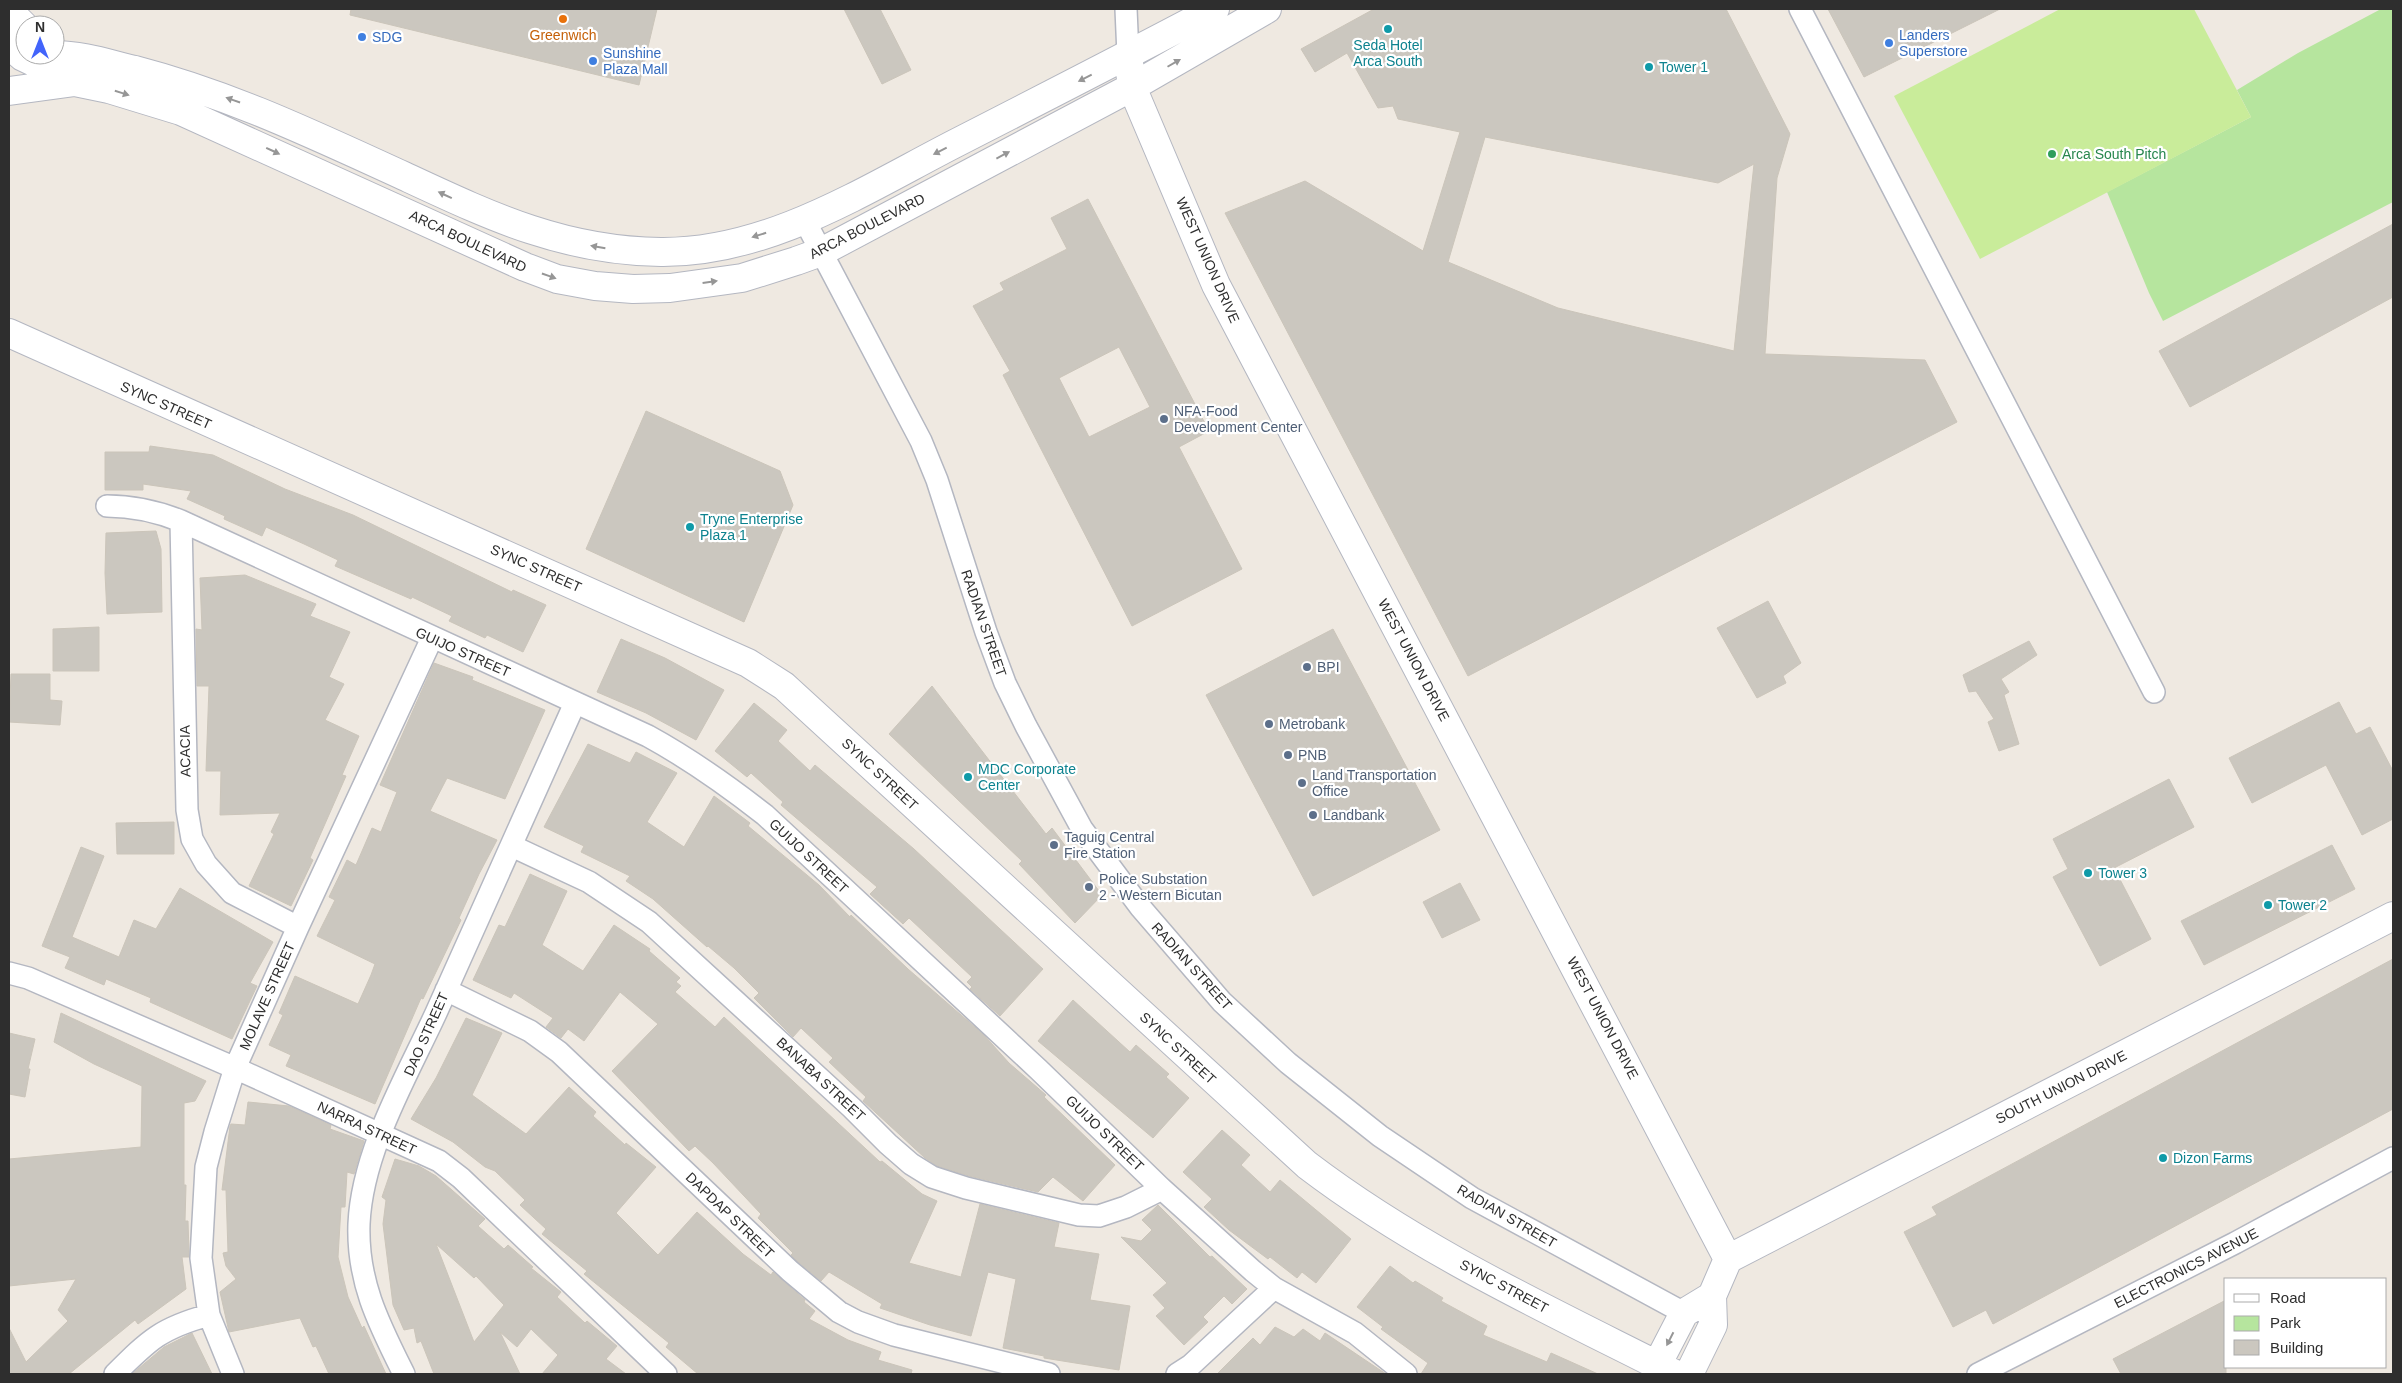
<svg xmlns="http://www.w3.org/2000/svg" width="2402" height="1383" font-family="Arial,sans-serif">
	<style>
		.green { fill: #b6e59e }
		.pitch { fill: #c9ec9a }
		.building { fill: #cbc7bf; stroke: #cbc5ba; fill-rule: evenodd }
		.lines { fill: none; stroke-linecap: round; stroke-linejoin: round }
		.street-casing { stroke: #b4b7c1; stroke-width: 24 }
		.secondary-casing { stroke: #b4b7c1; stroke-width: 30 }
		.street { stroke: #fff; stroke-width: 21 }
		.secondary { stroke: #fff; stroke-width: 28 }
		.oneway { fill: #969696 }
		.food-dot { fill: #e8710a; stroke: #fff; stroke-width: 2 }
		.culture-dot { fill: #0f9aa8; stroke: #fff; stroke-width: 2 }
		.shop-dot { fill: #3f7fe0; stroke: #fff; stroke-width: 2 }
		.leisure-dot { fill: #2e9e5b; stroke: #fff; stroke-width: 2 }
		.service-dot { fill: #5c6f8a; stroke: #fff; stroke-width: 2 }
		.labels { text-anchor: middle; stroke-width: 4.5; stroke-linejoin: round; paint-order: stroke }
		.food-label { font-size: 14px; fill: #c56008; stroke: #fff }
		.shop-label { font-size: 14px; fill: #366cbe; stroke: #fff; text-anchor: start }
		.culture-label { font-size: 14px; fill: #0d838f; stroke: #fff; text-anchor: start }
		.leisure-label { font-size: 14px; fill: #27864d; stroke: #fff; text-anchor: start }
		.street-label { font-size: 14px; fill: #2e2e2e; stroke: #fff }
		.service-label { font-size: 14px; fill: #4e5e75; stroke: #fff; text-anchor: start }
	</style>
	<rect width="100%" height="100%" fill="#efe9e1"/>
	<path class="green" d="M2381,9H2393V202L2163,321L2149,293L2107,192L2251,117L2237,90L2298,53Z"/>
	<path class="pitch" d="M2060,9H2194L2251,117L1980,259L1894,96Z"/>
	<path class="building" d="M351,9H657L639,85L350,15Z
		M844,9H880L911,70L882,84Z
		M1374,9H1726L1790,134L1777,178L1765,354L1925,360L1957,422L1468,676L1225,213L1305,181L1423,251L1460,132L1398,119L1393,106L1378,108L1347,53L1315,72L1301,49ZM1485,137L1718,183L1754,164L1734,351L1558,308L1448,262Z
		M1828,9H2000L1864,77Z
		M1088,199L1209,431L1179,447L1242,569L1132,626L1003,375L1010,371L973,306L1004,290L1000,283L1067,249L1051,218ZM1119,347L1150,407L1089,437L1059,378Z
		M2393,224V297L2190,407L2159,351Z
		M646,411L780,471L793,505L744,622L586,549Z
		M150,446L213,455L285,489L353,515L512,592L513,590L546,605L523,652L487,635L485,638L449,621L452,616L412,597L411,599L335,566L338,560L304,544L266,527L262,536L224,519L225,516L187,499L191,491L143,484V490H105V452H149Z
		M156,531L161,549L162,612L107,614L105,573L106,533Z
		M245,575L316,604L310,616L350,632L329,677L344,684L325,720L359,736L342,775L346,776L310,858L313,860L291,906L249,886L274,834L271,832L280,813L220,815L221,771H206L209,686H197L196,629L202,630L200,578Z
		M1768,601L1801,663L1783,676L1786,683L1757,698L1717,628Z
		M99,627V671H53V629Z
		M1333,629L1440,830L1313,896L1206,695Z
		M621,639L665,658L724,690L696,740L646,713L597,692Z
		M2029,641L2037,655L2001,679L2009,692L2004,695L2019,744L1999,751L1988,722L1994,719L1976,691L1969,692L1963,675Z
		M434,663L473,677L472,680L545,710L505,799L447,778L430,811L497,840L479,874L459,918L461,920L423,999L421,998L375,1104L286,1066L291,1055L269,1045L283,1015L279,1013L295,976L358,1004L371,975L375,964L317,936L335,900L329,897L347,860L356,865L372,828L381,832L397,792L380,785Z
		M11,674H50V700L62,701L60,725L9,722Z
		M932,686L1046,834L1052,828L1102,895L1075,923L1019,864L1022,861L889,734Z
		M2339,702L2356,734L2370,727L2393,771V819L2362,835L2326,765L2252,803L2229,758Z
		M754,703L787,730L778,741L810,771L815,765L914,849L1043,969L1000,1016L970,989L972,987L967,982L972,977L909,918L903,924L870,894L877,887L781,805L783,802L751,773L747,777L715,751Z
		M588,744L630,763L636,752L677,773L647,822L684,847L714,796L750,823L748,826L819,885L850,917L851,915L908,969L983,1034L1009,1063L1046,1095L1044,1097L1115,1165L1083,1201L1053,1177L1038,1192L969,1176L937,1166L925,1158L863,1101L866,1097L829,1062L833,1058L801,1028L793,1037L754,998L759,993L734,968L708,946L707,947L653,899L626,881L630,876L581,852L584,846L544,827Z
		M2169,779L2194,827L2114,868L2151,939L2100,966L2053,877L2068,869L2053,839Z
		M174,822V854H117L116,823Z
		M2332,845L2355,889L2204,965L2181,921Z
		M81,847L104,856L72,937L119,957L134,920L156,929L180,888L273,942L250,983L257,986L232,1039L150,1002L151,998L106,979L104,985L65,968L70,957L42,946Z
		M530,874L567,891L542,945L583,971L614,925L650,949L649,951L680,978L676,982L681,986L675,992L715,1027L724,1017L880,1162L882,1161L922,1194L937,1201L909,1263L961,1277L980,1204L1059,1223L1054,1247L1099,1254L1090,1300L1130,1306L1119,1370L1044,1358V1356L1003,1348L1016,1279L988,1272L971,1336L930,1325L880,1308L882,1304L829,1272L821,1281L798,1262L791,1255L793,1253L758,1218L761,1214L713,1163L695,1146L689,1151L612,1071L658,1024L620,992L584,1041L568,1029L561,1038L546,1027L553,1018L514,993L511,998L473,980L499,925L505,927Z
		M1460,883L1480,920L1442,938L1423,902Z
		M2393,959V1109L1993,1324L1986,1310L1953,1327L1904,1232L1937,1215L1932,1207Z
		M1073,1000L1130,1052L1136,1045L1169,1074L1166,1077L1189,1098L1153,1138L1038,1041Z
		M61,1013L206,1081L195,1101L184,1103V1185H186L185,1221H188L189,1252V1257H182L186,1289L138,1324L135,1320L69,1374H9V1328L26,1362L68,1321L58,1310L76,1279L9,1286V1159L141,1147L142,1086L94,1064L54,1042Z
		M466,1018L502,1033L472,1095L526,1134L569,1087L596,1112L593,1116L625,1145L626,1143L656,1167L616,1213L658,1255L697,1212L743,1254L771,1275L773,1272L805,1300L804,1302L815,1311L809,1319L848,1340L881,1352L878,1360L912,1370L911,1374H698L666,1347L669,1343L584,1274L587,1271L542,1234L546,1229L520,1205L525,1200L495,1171L485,1167L453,1142L411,1119L436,1078Z
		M9,1033L35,1039L28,1069H30L25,1097L9,1094Z
		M248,1102L289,1106L331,1125L330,1129L364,1141L354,1174L347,1172L345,1207H341L338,1257L348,1297L362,1328L364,1326L386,1374H329L316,1346L313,1347L300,1318L229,1332L220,1292L236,1279L226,1266L223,1253L228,1252L226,1190H222L230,1126L231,1124L245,1125Z
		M1222,1130L1250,1155L1241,1165L1270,1192L1280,1180L1351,1239L1316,1283L1302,1272L1297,1278L1270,1257L1268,1259L1229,1230L1204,1207L1212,1199L1183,1172Z
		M395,1159L419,1166L436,1176L485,1219L478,1226L504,1249L508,1245L533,1267L531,1268L561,1292L557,1297L585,1323L587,1321L617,1346L606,1359L626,1374H542L558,1355L531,1329L517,1347L500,1332L520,1374H434L421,1341L417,1343L414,1328L404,1330L393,1305L383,1224L386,1200L382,1197ZM436,1244L474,1278L476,1276L504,1305L474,1342Z
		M1158,1205L1210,1257L1212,1256L1247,1289L1232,1304L1224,1296L1203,1317L1208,1322L1184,1345L1156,1316L1165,1308L1153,1295L1167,1283L1121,1237L1141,1241L1152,1230L1142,1220Z
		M1390,1266L1413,1283L1415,1281L1443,1298L1441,1301L1487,1326L1483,1335L1547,1362L1551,1353L1598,1374H1421L1428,1363L1381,1329L1383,1327L1357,1307Z
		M2226,1300V1374H2121L2113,1359Z
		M1275,1327L1294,1337L1303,1329L1320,1341L1325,1333L1386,1374H1217L1253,1338L1260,1345Z
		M192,1333L212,1374H132L164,1347Z"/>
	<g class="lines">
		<defs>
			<path id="street" d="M1126,9L1128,55
				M1800,9L2154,692
				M805,221L921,441L937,480L986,632L1005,683L1026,726L1082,829L1141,908L1222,1002L1288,1063L1380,1136L1472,1198L1684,1313
				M107,506C134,506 156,511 181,521L648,736C690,759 728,786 765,815L1038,1069L1162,1189L1253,1271L1274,1288L1355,1333L1406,1374
				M181,521L187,810L192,839L206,864L232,893L298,927
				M512,846L589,882L649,922L852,1108L888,1144L911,1164L932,1177L966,1188L1079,1215L1099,1216L1126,1207L1162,1189
				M9,973L28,978L235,1068L439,1161L461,1178L666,1374
				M446,990L530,1031L559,1052L790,1271L839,1312L858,1322L894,1335L1049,1374
				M115,1374C149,1340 161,1328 209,1315
				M233,1374L209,1315L201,1258L206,1167L215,1132L235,1068L298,927L432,638
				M404,1374C379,1324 357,1282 359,1224C362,1152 406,1078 436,1013C482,910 529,807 575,703
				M1177,1374L1191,1365L1274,1288
				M1978,1374L2235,1243L2393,1158"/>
			<path id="secondary" d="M9,11L25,27
				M9,45L23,57L75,82L109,89L181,111L525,267L557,279L595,286L633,289L670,288L742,278L796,261L821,252L1132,87L1267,9
				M55,55C82,55 109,64 135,70C231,95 314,135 404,176C490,216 563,251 661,252C769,253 866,189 958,142C1044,98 1130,54 1215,9
				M1128,55L1132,87L1216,285L1728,1259
				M9,91L75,82
				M9,333L748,663L784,686L1307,1165C1420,1251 1549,1310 1675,1374
				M1728,1259L2393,916
				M1657,1365L1684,1313L1712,1296
				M1689,1374L1713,1325L1712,1296L1728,1259"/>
		</defs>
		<use href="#street" class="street-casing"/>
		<use href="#secondary" class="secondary-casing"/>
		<use href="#street" class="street"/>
		<use href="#secondary" class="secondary"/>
	</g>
	<defs><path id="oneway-solid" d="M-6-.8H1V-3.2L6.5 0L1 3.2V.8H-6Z" transform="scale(1.25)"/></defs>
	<g class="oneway">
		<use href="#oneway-solid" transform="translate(1174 63) rotate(-30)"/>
		<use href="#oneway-solid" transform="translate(1085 78) rotate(153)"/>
		<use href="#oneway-solid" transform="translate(122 93) rotate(17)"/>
		<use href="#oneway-solid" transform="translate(233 100) rotate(-161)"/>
		<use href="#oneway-solid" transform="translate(273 151) rotate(25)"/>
		<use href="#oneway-solid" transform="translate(940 151) rotate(153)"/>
		<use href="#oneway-solid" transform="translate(1003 155) rotate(-28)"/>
		<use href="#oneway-solid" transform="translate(445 195) rotate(-155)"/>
		<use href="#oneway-solid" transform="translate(759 235) rotate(163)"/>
		<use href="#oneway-solid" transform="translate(598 247) rotate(-170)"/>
		<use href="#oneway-solid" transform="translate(549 276) rotate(19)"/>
		<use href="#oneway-solid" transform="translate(710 282) rotate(-8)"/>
		<use href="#oneway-solid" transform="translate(1670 1339) rotate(117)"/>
	</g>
	<circle class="food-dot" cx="563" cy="19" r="5"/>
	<g class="culture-dot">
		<circle cx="1388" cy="29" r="5"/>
		<circle cx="1649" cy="67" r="5"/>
		<circle cx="690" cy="527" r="5"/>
		<circle cx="968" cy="777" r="5"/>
		<circle cx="2088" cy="873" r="5"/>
		<circle cx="2268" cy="905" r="5"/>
		<circle cx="2163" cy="1158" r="5"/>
	</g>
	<g class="shop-dot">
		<circle cx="362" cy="37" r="5"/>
		<circle cx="1889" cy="43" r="5"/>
		<circle cx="593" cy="61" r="5"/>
	</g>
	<circle class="leisure-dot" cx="2052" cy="154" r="5"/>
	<g class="service-dot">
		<circle cx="1164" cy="419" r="5"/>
		<circle cx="1307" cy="667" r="5"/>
		<circle cx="1269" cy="724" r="5"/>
		<circle cx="1288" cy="755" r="5"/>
		<circle cx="1302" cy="783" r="5"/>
		<circle cx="1313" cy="815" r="5"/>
		<circle cx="1054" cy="845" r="5"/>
		<circle cx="1089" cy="887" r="5"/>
	</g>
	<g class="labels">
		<g class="food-label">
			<text x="563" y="40">Greenwich</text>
		</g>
		<g class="shop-label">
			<text x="1899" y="40">Landers<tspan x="1899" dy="16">Superstore</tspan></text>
			<text x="372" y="42">SDG</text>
			<text x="603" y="58">Sunshine<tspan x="603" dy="16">Plaza Mall</tspan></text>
		</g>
		<g class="culture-label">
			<text x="1388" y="50" text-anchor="middle">Seda Hotel<tspan x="1388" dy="16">Arca South</tspan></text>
			<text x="1659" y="72">Tower 1</text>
			<text x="700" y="524">Tryne Enterprise<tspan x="700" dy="16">Plaza 1</tspan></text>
			<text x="978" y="774">MDC Corporate<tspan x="978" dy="16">Center</tspan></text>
			<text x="2098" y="878">Tower 3</text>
			<text x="2278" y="910">Tower 2</text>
			<text x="2173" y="1163">Dizon Farms</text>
		</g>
		<g class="leisure-label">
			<text x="2062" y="159">Arca South Pitch</text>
		</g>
		<g class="street-label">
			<text transform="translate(867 226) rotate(-27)" y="5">ARCA BOULEVARD</text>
			<text transform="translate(468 241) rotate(25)" y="5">ARCA BOULEVARD</text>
			<text transform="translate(1208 260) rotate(66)" y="5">WEST UNION DRIVE</text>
			<text transform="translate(166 405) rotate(24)" y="5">SYNC STREET</text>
			<text transform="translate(536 568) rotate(24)" y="5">SYNC STREET</text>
			<text transform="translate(984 623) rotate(71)" y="5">RADIAN STREET</text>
			<text transform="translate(463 652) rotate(24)" y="5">GUIJO STREET</text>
			<text transform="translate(1414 660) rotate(62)" y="5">WEST UNION DRIVE</text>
			<text transform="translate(185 751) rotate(-91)" y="5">ACACIA</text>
			<text transform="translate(880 774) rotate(43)" y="5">SYNC STREET</text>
			<text transform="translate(809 856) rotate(43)" y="5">GUIJO STREET</text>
			<text transform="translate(1192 966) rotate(48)" y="5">RADIAN STREET</text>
			<text transform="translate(267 996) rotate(-66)" y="5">MOLAVE STREET</text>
			<text transform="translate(1603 1018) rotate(62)" y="5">WEST UNION DRIVE</text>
			<text transform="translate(426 1034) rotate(-66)" y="5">DAO STREET</text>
			<text transform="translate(1178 1048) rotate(43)" y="5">SYNC STREET</text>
			<text transform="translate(821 1079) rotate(43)" y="5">BANABA STREET</text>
			<text transform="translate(2061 1087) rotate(-27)" y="5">SOUTH UNION DRIVE</text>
			<text transform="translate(367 1128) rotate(25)" y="5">NARRA STREET</text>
			<text transform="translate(1105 1133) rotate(44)" y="5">GUIJO STREET</text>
			<text transform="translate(730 1215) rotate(44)" y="5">DAPDAP STREET</text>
			<text transform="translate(1507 1216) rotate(30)" y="5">RADIAN STREET</text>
			<text transform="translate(2186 1268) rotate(-27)" y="5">ELECTRONICS AVENUE</text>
			<text transform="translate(1504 1286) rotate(28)" y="5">SYNC STREET</text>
		</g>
		<g class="service-label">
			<text x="1174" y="416">NFA-Food<tspan x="1174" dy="16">Development Center</tspan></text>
			<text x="1317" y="672">BPI</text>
			<text x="1279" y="729">Metrobank</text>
			<text x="1298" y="760">PNB</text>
			<text x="1312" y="780">Land Transportation<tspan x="1312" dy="16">Office</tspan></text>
			<text x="1323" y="820">Landbank</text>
			<text x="1064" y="842">Taguig Central<tspan x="1064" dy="16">Fire Station</tspan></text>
			<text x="1099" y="884">Police Substation<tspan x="1099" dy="16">2 - Western Bicutan</tspan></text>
		</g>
	</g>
	<rect width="2402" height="1383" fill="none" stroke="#2e2e2e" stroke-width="20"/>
	<rect x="2224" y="1278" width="162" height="90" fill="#ffffff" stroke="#ababab"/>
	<rect x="2234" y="1294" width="25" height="8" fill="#ffffff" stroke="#ababab"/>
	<text x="2270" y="1303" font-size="15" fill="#2e2e2e">Road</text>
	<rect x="2234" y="1316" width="25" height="15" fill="#b6e59e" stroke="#ababab"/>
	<text x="2270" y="1328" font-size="15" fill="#2e2e2e">Park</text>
	<rect x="2234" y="1340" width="25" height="15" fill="#cbc7bf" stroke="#ababab"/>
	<text x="2270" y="1353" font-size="15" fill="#2e2e2e">Building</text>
	<g transform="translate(40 40)"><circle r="24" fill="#ffffff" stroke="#ababab"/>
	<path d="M0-4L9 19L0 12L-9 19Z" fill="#4264fb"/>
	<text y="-8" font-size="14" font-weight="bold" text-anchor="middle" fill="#2e2e2e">N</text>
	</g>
</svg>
